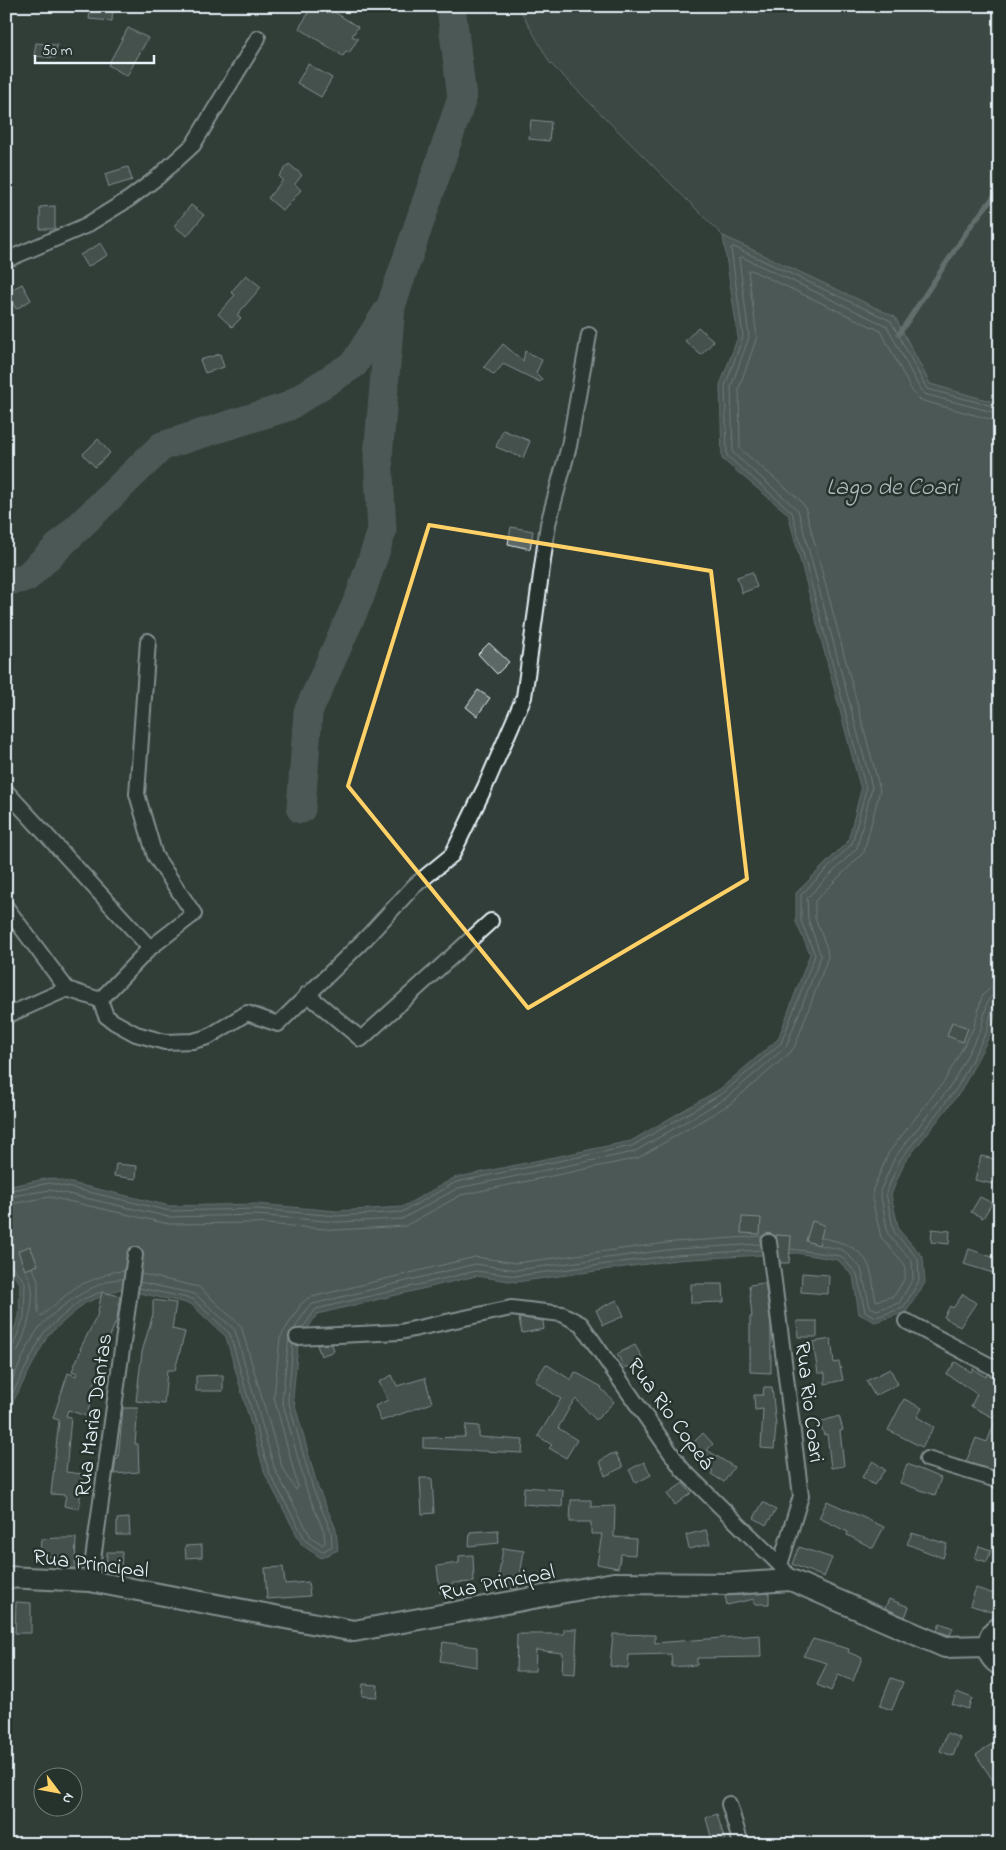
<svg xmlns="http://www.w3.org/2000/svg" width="1006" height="1850" font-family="'Indie Flower',sans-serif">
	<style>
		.green { fill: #495651; stroke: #98a4a4 }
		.water { fill: #6d7978; stroke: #9ea9ab }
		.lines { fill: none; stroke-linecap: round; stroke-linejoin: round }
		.shore { stroke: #b7c1c5; stroke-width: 1 }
		.stream { stroke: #9ea9ab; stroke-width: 5 }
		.river { stroke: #6d7978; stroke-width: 29 }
		.building { fill: #5c6865; stroke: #e8f1f8 }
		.street-casing { stroke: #e8f1f8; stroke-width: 18 }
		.secondary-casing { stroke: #e8f1f8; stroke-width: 24 }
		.street { stroke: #26332d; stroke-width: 14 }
		.secondary { stroke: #26332d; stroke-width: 20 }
		.marked { fill: none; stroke: #ffd166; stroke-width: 4; stroke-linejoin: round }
		.labels { text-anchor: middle; stroke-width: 5; stroke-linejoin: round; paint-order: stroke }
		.street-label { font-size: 22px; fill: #e8f1f8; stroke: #26332d }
		.water-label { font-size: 24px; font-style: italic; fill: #b1bbbe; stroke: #26332d }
	</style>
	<rect width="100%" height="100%" fill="#323e39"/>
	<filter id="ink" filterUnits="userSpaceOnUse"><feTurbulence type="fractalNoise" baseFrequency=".02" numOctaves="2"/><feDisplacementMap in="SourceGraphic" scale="10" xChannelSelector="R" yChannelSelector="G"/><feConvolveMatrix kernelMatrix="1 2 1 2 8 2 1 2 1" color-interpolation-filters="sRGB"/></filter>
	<g filter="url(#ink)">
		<path class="green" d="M518,6H1000V404L930,384L895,317L723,236L550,63Z"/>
		<path class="water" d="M723,236L895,317L930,384L1000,404V995L991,1033L961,1091L904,1163L891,1195L899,1230L923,1257L925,1283L906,1312L875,1322L859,1314L853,1276L838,1260L797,1253L676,1260L516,1282L476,1276L317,1314L298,1344L293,1398L318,1488L336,1529L338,1550L321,1558L302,1545L265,1474L226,1337L191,1304L120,1289L85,1303L48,1335L6,1415V1349L19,1317L20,1283L6,1268V1187L50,1178L170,1206L257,1204L337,1211L402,1207L454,1178L631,1141L720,1089L778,1039L810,954L796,922V893L848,841L861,790L788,514L722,459L720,385L738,337Z"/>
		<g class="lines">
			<path class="shore" d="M6,1191L50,1183L170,1211L257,1209L337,1216L402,1212L456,1182L632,1146L723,1093L781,1043L815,955L801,921V895L852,844L866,789L792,512L727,456L725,386L743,337L731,248L734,247L891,321L927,389L1000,408
				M6,1197L50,1190L169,1217L256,1215L337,1222L402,1219L458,1188L634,1152L726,1098L786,1047L821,956L808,919L807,898L857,848L872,787L798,510L733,453L731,387L749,337L739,258L742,257L887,326L920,389L924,394L1000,414
				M6,1205L50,1197L169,1224L256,1223L337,1230L405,1226L461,1195L638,1158L730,1104L790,1053L795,1046L828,957L827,948L815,918V901L864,852L880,790L805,507L800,500L740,449L739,388L757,337L748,271L751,270L881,331L913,393L920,400L1000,422
				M822,1238C841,1241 863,1248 870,1269C874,1279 873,1291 876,1301L894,1296L905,1278V1265L881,1237L872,1199L873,1189L889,1152L945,1080L974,1027L982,996L990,988L1000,987
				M820,1245L843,1250L861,1268L870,1307L877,1310L899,1303L913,1279L912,1261L888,1234L880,1191L895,1157L952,1084L981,1029L988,1000L993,995L1000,994
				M791,1249L841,1256L857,1274L865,1311L876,1317L903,1308L919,1281L918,1259L894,1232L886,1193L900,1160L957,1088L987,1031L993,1004L1000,1000
				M6,1265L12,1266L25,1282L24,1317L13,1346L6,1348
				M33,1268L38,1280V1313L41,1316L77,1286L113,1272L125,1271
				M141,1274L199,1287L241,1326L282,1467L296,1490L298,1487L274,1397L280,1338L301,1304L308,1298L475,1257L516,1263L674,1242L763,1236
				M139,1282L195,1294L235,1330L275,1470L311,1537L323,1545L325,1542L324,1532L307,1491L282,1400L289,1337
				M139,1288L193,1299L230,1334L269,1472L306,1541L322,1552L332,1546L331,1531L313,1489L288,1400L293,1344
				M302,1329L316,1309L476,1271L516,1276L675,1255L762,1250
				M294,1330L307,1308L313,1304L475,1264L516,1270L675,1249L761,1244
				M6,1355L18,1350C27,1331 41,1288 25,1271
				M6,1394C15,1376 27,1344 39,1328C52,1311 101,1276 124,1279
				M6,1406L44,1332L81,1300L101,1292"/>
			<path class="stream" d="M899,334L972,224L1000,189"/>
			<path class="river" d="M6,582L27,577L162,446L287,407L354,364L389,309
				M301,809L308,712L360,596L382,531L378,456L391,306L462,98L451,6"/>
		</g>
		<path class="building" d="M91,6H113L112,21L89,19Z
			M313,6H325L358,27L352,36L358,39L349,53L346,51L343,56L299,28Z
			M128,28L148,38L127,76L108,65Z
			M36,43L57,45L55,58L34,56Z
			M308,64L332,78L321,97L297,83Z
			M531,120L551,122L549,141L529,139Z
			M289,164L302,175L295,184L301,190L283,211L268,198L283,180L279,176Z
			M128,167L132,180L109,187L105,174Z
			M191,205L204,215L187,236L174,226Z
			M55,206V229H40V207Z
			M101,243L108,255L87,267L80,255Z
			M246,275L261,287L237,315L241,318L232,327L218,314L235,295L231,292Z
			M22,284L31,300L16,309L7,292Z
			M698,327L714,341L701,355L685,341Z
			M503,344L523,361L525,351L542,360L536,373L542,379L540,382L503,364L494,375L484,367Z
			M220,354L224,367L205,373L200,360Z
			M503,430L530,441L523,458L496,447Z
			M98,439L110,453L95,467L83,454Z
			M511,527L533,531L530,549L508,544Z
			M752,572L757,587L742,593L737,577Z
			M489,643L509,662L497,674L478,654Z
			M478,690L490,698L477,716L466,707Z
			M952,1022L968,1028L963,1042L947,1036Z
			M981,1156L999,1160L993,1184L975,1180Z
			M116,1164L137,1166L136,1179L114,1176Z
			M980,1197L992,1203L983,1218L971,1212Z
			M742,1217L761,1218L760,1234L741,1233Z
			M812,1221L824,1225L819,1245L806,1241Z
			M932,1229L950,1231L949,1244L931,1242Z
			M776,1235L791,1236L789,1263H780Z
			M30,1246L38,1265L25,1270L18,1251Z
			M969,1249L998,1259L993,1273L964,1264Z
			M802,1273L829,1275L828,1294L801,1292Z
			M765,1283L771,1325V1373L750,1372V1317H752L749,1285Z
			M691,1284H723L724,1302L691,1303Z
			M102,1292L120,1296L117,1319L100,1360L103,1362L92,1389L89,1401L91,1402L86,1416L68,1410L66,1416L71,1417L66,1472L82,1474L79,1509L64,1506L66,1495L51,1494L59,1420L53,1418L68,1373L76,1376L77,1373L72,1371L81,1350L80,1349L97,1316Z
			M963,1294L976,1303L960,1327L944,1317L950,1306L953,1308Z
			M153,1300L176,1303L172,1329L185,1332L175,1370H167L164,1404L136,1401L142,1352L153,1314Z
			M617,1300L624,1316L603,1325L596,1310Z
			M524,1318L543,1321L544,1329L522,1333L519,1319Z
			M797,1321H817V1337H798Z
			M831,1339L834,1363L839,1362L843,1380L825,1384V1373H818L813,1342Z
			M332,1344L334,1351L321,1356L317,1345Z
			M635,1345L643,1359L629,1367H624L617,1354Z
			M955,1362L971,1372L973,1369L986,1377L987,1374L1000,1380V1461L996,1471L966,1462L976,1438L987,1442L996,1419L971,1406L977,1394L947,1374Z
			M546,1364L571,1380L575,1372L602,1387L601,1388L614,1402L596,1420L576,1399L571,1405L558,1428L577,1440L566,1458L549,1448L552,1445L538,1436L561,1399L535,1381Z
			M890,1369L898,1384L875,1396L866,1381Z
			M223,1375V1391H196V1376Z
			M392,1375L397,1386L425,1378L432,1403L381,1421L375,1406L388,1400L379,1382Z
			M764,1387H772L776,1426L774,1449L761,1448L763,1409L755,1410L754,1395H763Z
			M904,1399L922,1408L917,1417L934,1427L922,1447L888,1430Z
			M123,1408H138L135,1444H138L139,1472L114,1474L116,1459H118Z
			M839,1416L843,1430L840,1431L844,1466L831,1468L827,1434L824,1435L820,1422Z
			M466,1425L479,1426V1437L523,1440L522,1453L423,1448V1438L465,1437Z
			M703,1433L713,1444L707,1450L734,1467L724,1482L711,1474L713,1471L686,1442L689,1439L694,1442Z
			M611,1454H616L623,1467L605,1476L600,1461Z
			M873,1461L885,1470L874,1485L862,1477Z
			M644,1462L651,1475L636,1483L629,1470Z
			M907,1464L941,1478L935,1495L900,1483Z
			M420,1478H432L434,1513L422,1514Z
			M683,1483L691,1493L675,1505L667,1494Z
			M524,1487L563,1490L562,1507L523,1504Z
			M571,1500H591V1507L615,1506L614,1537L636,1539L635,1555L621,1554L618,1568L597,1564L602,1534H591V1522H570Z
			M827,1501L884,1527L873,1548L847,1535L848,1532L819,1518Z
			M763,1502L776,1510L766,1525L754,1518Z
			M129,1518L130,1535H117V1519Z
			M498,1530L499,1543L469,1546L470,1532Z
			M706,1530L710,1544L689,1549L686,1535Z
			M912,1533L947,1544L943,1558L907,1544Z
			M60,1538H76L75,1568H60V1557L40,1556L41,1539Z
			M202,1545V1557L186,1558L185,1546Z
			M979,1546L991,1550L987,1562L975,1558Z
			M799,1547L832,1558L824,1577L792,1564Z
			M503,1548L524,1551L518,1589L497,1587Z
			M107,1552H122L121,1568H106Z
			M473,1555L474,1582L452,1583L453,1591L440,1593L437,1566L459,1563V1556Z
			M283,1567L285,1584L308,1582L310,1596L267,1599L265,1568Z
			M976,1588L997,1595L991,1612L970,1605Z
			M769,1593V1604H754V1599L727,1605L725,1596Z
			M889,1599L909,1607L905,1617L885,1608Z
			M16,1602L31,1603V1633H15Z
			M940,1623L953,1628L950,1635L937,1631Z
			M564,1629H577L575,1674L562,1673L563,1653L536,1650L535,1671H516L517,1634H564Z
			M613,1634L655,1635V1643L760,1635L761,1657L697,1658V1665L672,1667L671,1654L629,1655L628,1668L610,1666Z
			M813,1639L849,1649L848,1652L862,1658L853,1681L838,1675L831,1691L817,1685L827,1663L803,1656Z
			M443,1642L477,1647V1667L440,1661Z
			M891,1678L903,1682L892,1710L880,1706Z
			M363,1684L378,1685L377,1697L362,1696Z
			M957,1692L972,1698L968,1709L952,1704Z
			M947,1733L960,1738L953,1756L940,1751Z
			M1000,1738V1791L976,1755Z
			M717,1814L726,1844H713L706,1818Z"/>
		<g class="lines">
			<defs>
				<path id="street" d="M6,260L85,226L129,199L158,177L193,145L258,38
					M6,791L150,948
					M6,907L67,989
					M307,994L361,1039L491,921
					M100,1000L150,948L194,914L155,856L137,794L148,641
					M6,1016L67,989L100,1000L106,1016L114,1022L136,1034L165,1042L193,1041L208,1037L247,1013L278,1024L366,938L414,886L452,855L485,787L524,697L548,524L569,446L589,335
					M769,1242L801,1496L780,1565
					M906,1321L1000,1371
					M297,1337L400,1332L511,1308L562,1314L581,1324L682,1469L780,1565L791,1580
					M927,1459L1000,1481
					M90,1581L135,1255
					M729,1804L741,1844"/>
				<path id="secondary" d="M6,1577L90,1581L354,1631L614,1583L730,1584L791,1580L945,1647L987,1646
					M1000,1627C984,1637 984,1656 1000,1665"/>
			</defs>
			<use href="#street" class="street-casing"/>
			<use href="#secondary" class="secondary-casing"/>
			<use href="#street" class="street"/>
			<use href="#secondary" class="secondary"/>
		</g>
	</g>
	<path d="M0 0H1006V1850H0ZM429,525L711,571L747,879L528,1008L348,786Z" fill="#323e39" fill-opacity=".55" fill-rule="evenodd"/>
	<path class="marked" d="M429,525L711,571L747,879L528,1008L348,786Z"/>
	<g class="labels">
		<g class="street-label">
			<text transform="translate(811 1402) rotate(83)" y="8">Rua Rio Coari</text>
			<text transform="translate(672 1413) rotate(54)" y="8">Rua Rio Copeá</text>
			<text transform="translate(92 1415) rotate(-82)" y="8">Rua Maria Dantas</text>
			<text transform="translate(91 1562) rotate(7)" y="8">Rua Principal</text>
			<text transform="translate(497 1581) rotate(-11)" y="8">Rua Principal</text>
		</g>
		<g class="water-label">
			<text x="892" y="494">Lago de Coari</text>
		</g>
	</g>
	<rect width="1006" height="1850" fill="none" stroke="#26332d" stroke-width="25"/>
	<rect x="12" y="12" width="981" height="1825" fill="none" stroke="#e8f1f8" stroke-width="2" filter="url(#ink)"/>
	<g transform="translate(58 1792) rotate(122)"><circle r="24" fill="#26332d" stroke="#747f7e"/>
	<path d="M0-4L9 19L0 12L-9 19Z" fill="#ffd166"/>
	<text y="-8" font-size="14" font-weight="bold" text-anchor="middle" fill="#e8f1f8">N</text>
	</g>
	<path d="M35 55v8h119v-8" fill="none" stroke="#e8f1f8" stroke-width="2.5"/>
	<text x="42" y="55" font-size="15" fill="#e8f1f8" stroke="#26332d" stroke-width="4" paint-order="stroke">50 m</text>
</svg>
